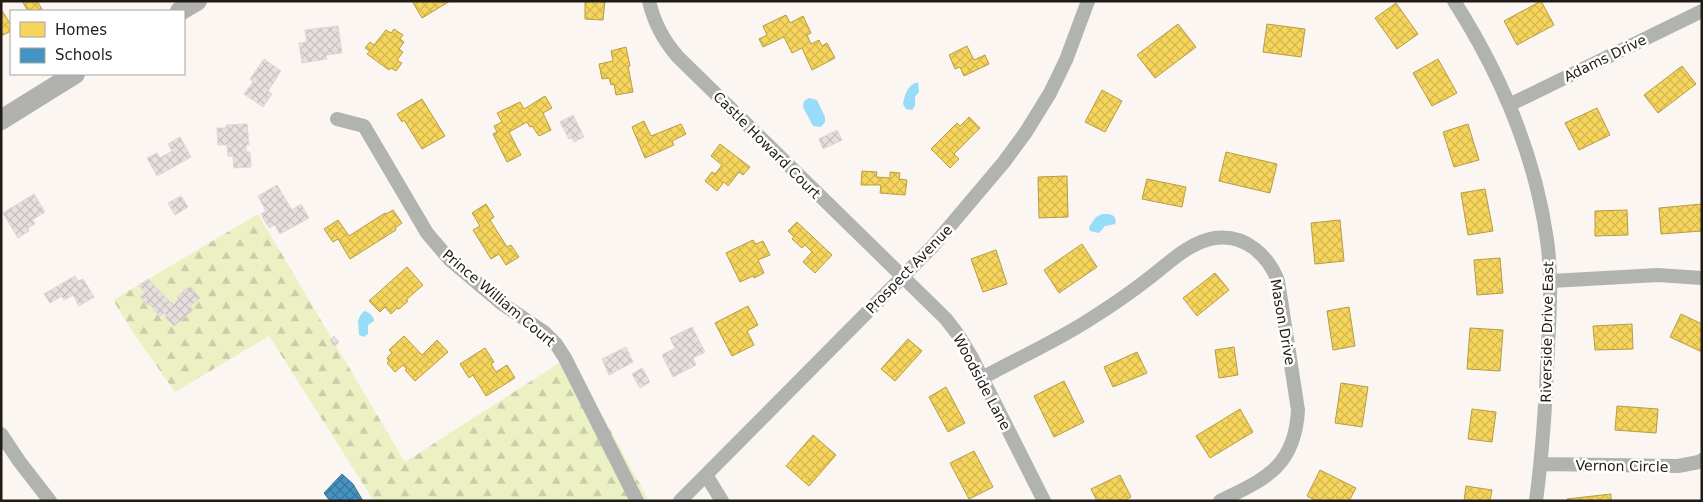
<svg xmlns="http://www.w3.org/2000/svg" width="1703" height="502" font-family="'DejaVu Sans',sans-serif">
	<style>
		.forest { fill: url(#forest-firs) }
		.water { fill: #97dcf9 }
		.homes { fill: url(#homes-cross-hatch); stroke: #b69d47 }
		.schools { fill: url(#schools-cross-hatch); stroke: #396f8f }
		.building { fill: url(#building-cross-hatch); stroke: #ddd7d6 }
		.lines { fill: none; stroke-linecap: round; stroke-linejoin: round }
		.minor { stroke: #b1b3b0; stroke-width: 14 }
		.secondary { stroke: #b1b2b0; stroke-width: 20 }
		.labels { text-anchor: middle; stroke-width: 5; stroke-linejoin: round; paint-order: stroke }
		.street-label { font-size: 14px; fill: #211b16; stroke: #fff }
	</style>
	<defs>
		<pattern id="forest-firs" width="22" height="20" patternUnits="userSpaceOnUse" patternTransform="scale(1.25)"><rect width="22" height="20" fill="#ecf1c4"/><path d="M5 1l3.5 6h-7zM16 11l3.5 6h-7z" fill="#cacea8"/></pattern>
		<pattern id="homes-cross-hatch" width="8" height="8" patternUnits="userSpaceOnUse" patternTransform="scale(1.25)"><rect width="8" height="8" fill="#f6d55c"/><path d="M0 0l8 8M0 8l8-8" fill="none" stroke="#d3b64f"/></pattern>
		<pattern id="schools-cross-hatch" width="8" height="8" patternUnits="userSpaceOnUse" patternTransform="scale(1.25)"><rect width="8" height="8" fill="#4393c3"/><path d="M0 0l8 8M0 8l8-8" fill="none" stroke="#38779d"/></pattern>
		<pattern id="building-cross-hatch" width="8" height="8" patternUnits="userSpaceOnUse" patternTransform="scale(1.25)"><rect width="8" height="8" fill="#e7dfde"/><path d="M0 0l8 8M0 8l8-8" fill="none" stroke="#c6bfbe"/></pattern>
	</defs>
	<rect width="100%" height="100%" fill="#fbf6f1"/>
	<path class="forest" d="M258,214L405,462L570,356L649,501H374L269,336L175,392L132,331L113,300Z"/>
	<path class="water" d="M918,82L919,92L915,97V106L912,110L906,109L903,104C905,94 907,85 918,82Z
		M809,98L817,100L825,117V122L821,127L813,126L803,107L804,101Z
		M1102,214H1109L1114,216L1116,221L1115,224L1105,226L1099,233L1090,231L1089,227L1096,217Z
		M364,311C369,312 374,316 374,321L368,325V334L364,337L359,335L358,321L360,316Z"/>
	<path class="homes" d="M22,1H37L42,9L37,11H28Z
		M412,1H450L422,18Z
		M585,1H605L603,20L585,19Z
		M1541,1L1554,25L1517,45L1504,21Z
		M1396,3L1418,34L1397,49L1375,18Z
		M1,9L11,25V31L3,35L1,34Z
		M786,15L790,23L803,16L811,33L807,35L811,44L819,40L822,46L827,43L835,58L812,70L802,48L792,53L784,37L763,47L759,39L767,35L763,26Z
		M1178,24L1196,47L1155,78L1137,55Z
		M1267,24L1305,29L1301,57L1263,52Z
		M394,29L403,35L400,39L404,42L399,49L403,52L397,60L402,63L396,71L391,68L389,70L367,54L370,51L365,48L370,42L374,45L386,30L391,33Z
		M967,46L974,60L985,55L989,64L964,76L960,67L955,69L949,55Z
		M626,47L630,66H628L633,92L616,95L614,84L611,85L609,78L602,79L599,64L613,61L611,51Z
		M1438,59L1457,93L1432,106L1413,73Z
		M1682,66L1696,84L1658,113L1644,95Z
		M1102,90L1122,101L1105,132L1085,122Z
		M545,96L552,108L543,113L551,130L539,136L532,126L530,127L527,122L509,132L521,155L507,162L493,134L497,132L494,126L502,122L497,113L520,102L524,109Z
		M422,99L445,136L422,149L404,120L402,122L397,114Z
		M1597,108L1610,135L1579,150L1565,123Z
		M969,117L980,128L954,154L959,159L950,168L931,149L957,123L960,126Z
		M644,121L651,136L681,124L686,134L672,141L674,145L645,158L632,127Z
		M1468,124L1479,160L1454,167L1443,132Z
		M720,144L750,167L743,175L739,172L728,186L724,182L717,191L705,181L712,172L715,174L722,165L711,156Z
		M1226,152L1277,164L1270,193L1219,181Z
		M862,171L877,172L876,177L890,178V172L900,173L899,179L907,180L905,195L880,193L881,185H861Z
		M1067,176L1068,217L1039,218L1038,177Z
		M1147,179L1186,187L1182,207L1142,199Z
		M1485,189L1493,231L1468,235L1461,193Z
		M486,204L494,217L490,220L507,247L511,245L519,257L506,265L499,254L491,259L473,230L480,226L472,213Z
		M1702,204V231L1661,234L1659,208Z
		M393,210L402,223L395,228L396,230L350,259L338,239L333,242L324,229L338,220L349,236L385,213L386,214Z
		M1627,210L1628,235L1595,236V211Z
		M1340,220L1344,261L1315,264L1311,223Z
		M797,222L832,255L815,273L803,262L812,252L805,245L802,248L792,239L794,237L788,231Z
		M753,240L756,244L763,241L770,255L758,260L764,273L754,278L753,276L740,282L726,253Z
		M1082,244L1097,267L1059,293L1044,270Z
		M996,250L1007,284L983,292L971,259Z
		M1500,258L1503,293L1477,295L1474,260Z
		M407,267L423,285L406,300L408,301L399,309L397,308L391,314L385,307L380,312L369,301Z
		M1215,273L1229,290L1197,316L1183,298Z
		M748,306L758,325L747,331L754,345L732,356L715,323Z
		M1349,307L1355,346L1333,350L1327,311Z
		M1681,314L1702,324V352L1670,337Z
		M1632,324L1633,349L1595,350L1593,326Z
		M1470,328L1503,330L1500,371L1467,369Z
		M404,336L422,355L437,340L448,352L415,381L405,370L407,369L403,365L395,372L387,363L389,361L387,358L392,353L389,350Z
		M908,339L922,351L895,381L881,369Z
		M1234,347L1238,375L1219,378L1215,350Z
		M485,348L494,362L491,364L496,372L507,365L515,378L486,396L473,375L469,378L460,364Z
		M1137,352L1147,373L1113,387L1104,367Z
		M1064,381L1084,422L1054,437L1034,396Z
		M1341,383L1368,387L1362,427L1335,423Z
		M946,387L965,423L948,432L929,397Z
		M1617,406L1658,409L1656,433L1615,430Z
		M1240,409L1253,432L1210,458L1196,436Z
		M1472,409L1496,412L1492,442L1468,439Z
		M813,435L836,455L809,486L786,466Z
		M974,451L993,487L969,499L950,463Z
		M1320,470L1356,488L1349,501H1317L1307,496Z
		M1120,475L1131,497L1124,501H1097L1091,489Z
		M1466,486L1492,490L1490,501H1464Z
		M1611,494V501H1567V499Z"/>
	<path class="schools" d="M342,474L353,484L363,501H330L324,493Z"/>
	<path class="building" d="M338,26L342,53L326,55L327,59L302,63L299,43L307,42L305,30Z
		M264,59L281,71L268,91L272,94L263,107L244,94L253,82L250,79Z
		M573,115L584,137L574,142L572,138L569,139L560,122Z
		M247,124L249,145H246V152H250L251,167L234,168L233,156H228L227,145H218L217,128H226V125Z
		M837,130L842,140L823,149L819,139Z
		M180,137L191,157L157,176L147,158L157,153L160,158L172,151L168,144Z
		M277,185L292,210L301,204L309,218L280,234L275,225L269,228L261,214L266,211L258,196Z
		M34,194L45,212L32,220L35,224L28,228L29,231L18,238L3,213Z
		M181,196L188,207L175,215L168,203Z
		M75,276L78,281L83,279L94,297L79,306L73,295L64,300L62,296L50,303L44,294Z
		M148,279L173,305L179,299L177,297L190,286L200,298L190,306L193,310L174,326L165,317L167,316L164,313L159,316L150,304L148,305L140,297L145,293L139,286Z
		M692,327L705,352L693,358L696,365L673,377L662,355L675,348L670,338Z
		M334,336L339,342L334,346L330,340Z
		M626,347L633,362L609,375L602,359Z
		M642,368L650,382L640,388L632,374Z"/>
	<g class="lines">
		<path class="minor" d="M649,1C654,23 663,40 678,57L946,319L959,336L971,356L1044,501
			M1454,1C1500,73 1535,155 1547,240C1552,275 1550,311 1548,346C1546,398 1543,449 1536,501
			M1509,105L1702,11
			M337,119L364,126L427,233L450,260L501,303L544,332L556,344L565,358L637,501
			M1551,281L1658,275L1702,278
			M982,378C1018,358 1057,341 1092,318C1111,306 1130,293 1148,279C1168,264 1189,242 1215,238C1245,234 1268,255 1278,281L1298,410C1295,467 1265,479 1220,501
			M1,434L19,461L50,501
			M1541,464L1678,466L1699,462L1702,460
			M706,475L722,501
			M680,501L933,246L1004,162L1026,132L1050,93L1066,60L1088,1"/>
		<path class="secondary" d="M180,11L197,1
			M1,120L75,74"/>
	</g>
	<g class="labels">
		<g class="street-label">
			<text transform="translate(1605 58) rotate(-26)" y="5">Adams Drive</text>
			<text transform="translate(767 145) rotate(45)" y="5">Castle Howard Court</text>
			<text transform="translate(909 269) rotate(-46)" y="5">Prospect Avenue</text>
			<text transform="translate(499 298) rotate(40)" y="5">Prince William Court</text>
			<text transform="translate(1283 322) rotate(80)" y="5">Mason Drive</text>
			<text transform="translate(1547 332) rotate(-89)" y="5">Riverside Drive East</text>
			<text transform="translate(982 382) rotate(62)" y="5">Woodside Lane</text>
			<text transform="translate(1622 466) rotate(1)" y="5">Vernon Circle</text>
		</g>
	</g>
	<rect width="1703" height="502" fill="none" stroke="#211b16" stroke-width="5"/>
	<rect x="10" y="10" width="175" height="65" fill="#ffffff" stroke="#a6a4a2"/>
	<rect x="20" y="22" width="25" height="15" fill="#f6d55c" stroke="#a6a4a2"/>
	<text x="55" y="35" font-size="15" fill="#211b16">Homes</text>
	<rect x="20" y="48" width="25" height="15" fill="#4393c3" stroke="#a6a4a2"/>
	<text x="55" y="60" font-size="15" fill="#211b16">Schools</text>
</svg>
